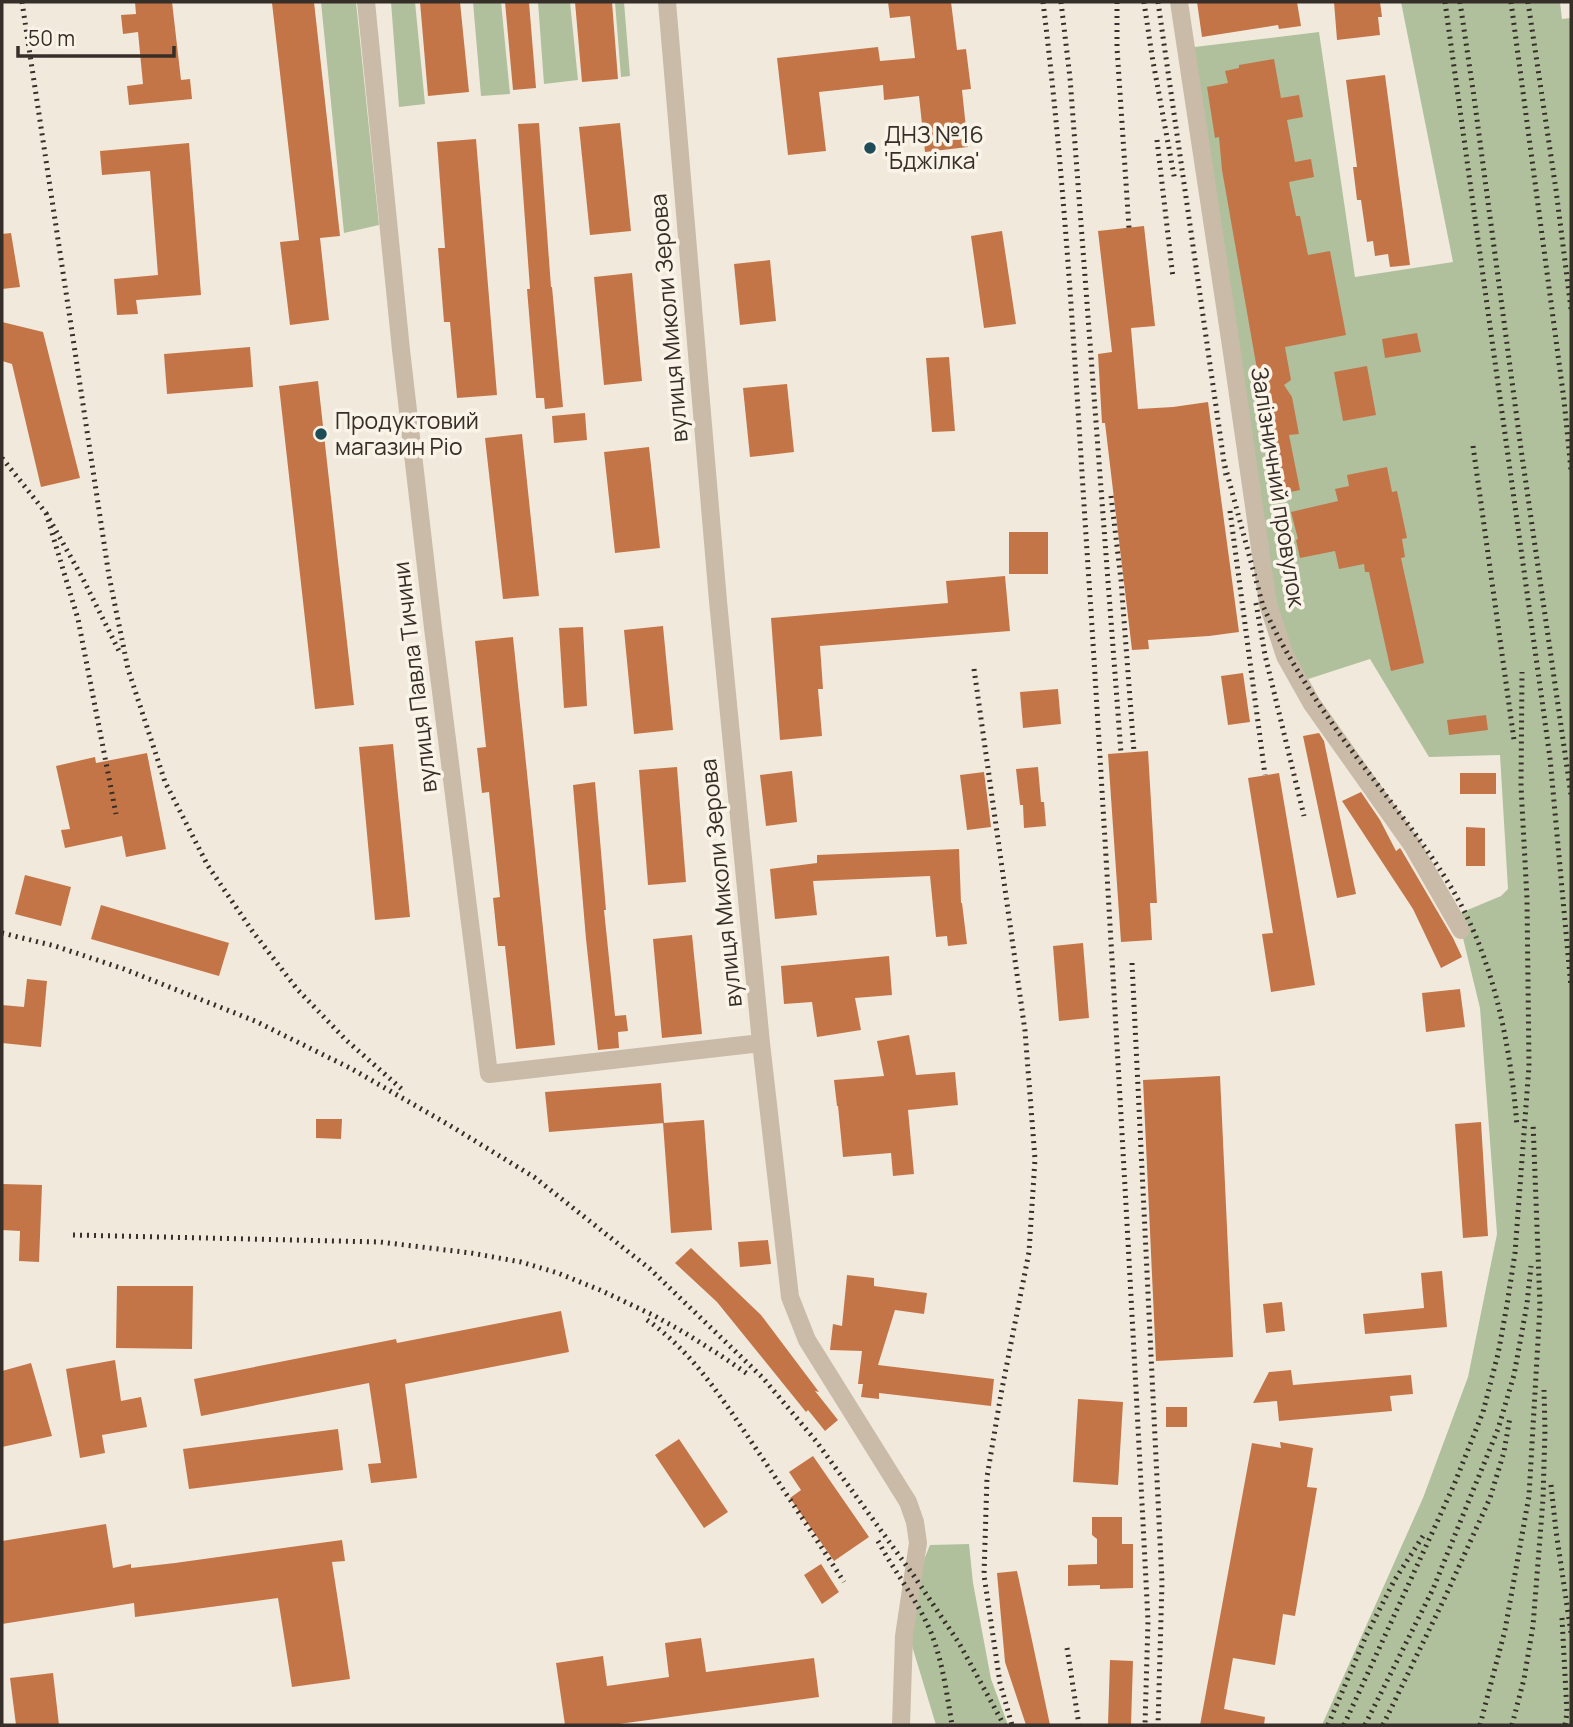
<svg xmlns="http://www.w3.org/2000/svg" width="1573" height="1727" font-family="Manrope,sans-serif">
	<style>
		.green { fill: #b0c09c }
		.building { fill: #c47548 }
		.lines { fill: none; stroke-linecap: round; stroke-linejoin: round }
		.minor { stroke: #c9bba8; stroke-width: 18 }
		.rail { stroke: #362e28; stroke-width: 5; stroke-dasharray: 2 5; stroke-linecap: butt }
		.poi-dot { fill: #1e4c57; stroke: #f9f3e8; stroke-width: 2.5 }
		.labels { text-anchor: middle; stroke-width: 7; stroke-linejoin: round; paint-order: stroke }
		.poi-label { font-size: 23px; fill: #362e28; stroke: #f9f3e8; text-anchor: start }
		.street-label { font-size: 23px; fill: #362e28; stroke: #f9f3e8 }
	</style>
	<rect width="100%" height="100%" fill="#f1eadc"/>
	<path class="green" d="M321,2H356L379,225L344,233Z
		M391,2H415L425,104L399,107Z
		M473,2H501L510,94L481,96Z
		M538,2H570L578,80L544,84Z
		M615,2H624L630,76L621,77Z
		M1401,2H1560L1562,19L1571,18V1725H1322L1423,1498L1468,1377L1497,1234L1480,1008L1461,930L1453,916L1501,896L1508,889L1500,755L1429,757L1370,659L1299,682L1283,651L1186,48L1319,32L1355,277L1453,262Z
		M969,1544L973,1583L991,1679L1008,1725H936L909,1636L919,1572L930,1545Z"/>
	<path class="building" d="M135,2H172L181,80L190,79L192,99L129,105L127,86L143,84L138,32L123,34L121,15L136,14Z
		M280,2H314L340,236L320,238L329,320L290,325L280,242L299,240L272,3Z
		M420,2H460L469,92L428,96Z
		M505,2H529L536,88L513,90Z
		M575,2H612L618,79L582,82Z
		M888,2H951L957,50L966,49L971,89L962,90L968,147L925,152L919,96L884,100L883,85L819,92L826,151L788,155L777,58L878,47L880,61L915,58L910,16L890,18Z
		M1197,2H1297L1301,26L1279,29L1278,25L1202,37Z
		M1334,2H1380L1382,17H1378L1380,35L1337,40Z
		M1274,59L1281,98L1299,95L1303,117L1287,120L1295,162L1311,159L1314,177L1289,182L1296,216H1300L1308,255L1330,251L1346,335L1285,347L1291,380L1284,385L1292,397L1299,434L1289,435L1300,490L1281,494L1274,466L1222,170L1219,137L1215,138L1207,87L1228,83L1225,71L1239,68V65Z
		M1385,75L1410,265L1390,267L1388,254L1375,256L1373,241L1367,242L1361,200H1357L1353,167H1357L1346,80Z
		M539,123L551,287H552L563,407L545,409L544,398H536L527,289H530L518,124Z
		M620,123L631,231L590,235L579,127Z
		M476,139L497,395L457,398L450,322H444L438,248H445L437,142Z
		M189,143L201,295L136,300L138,314L117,315L114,279L158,275L150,171L102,175L100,151Z
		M1144,226L1155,326L1131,328L1138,409L1173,407L1208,402L1239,632L1209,636L1148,640L1149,649L1132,650L1105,423H1102L1098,354L1112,352L1098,231Z
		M1002,231L1016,324L984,328L971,236Z
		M11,233L20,287L2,289V234Z
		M770,260L776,321L740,325L734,264Z
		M632,273L642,381L604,385L594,277Z
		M2,322L43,332L80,478L41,487L12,364L2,361Z
		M1417,333L1421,352L1385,358L1382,339Z
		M250,347L253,387L167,394L164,354Z
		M949,357L955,431L932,432L926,358Z
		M1367,366L1376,415L1343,421L1334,372Z
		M318,381L354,705L315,709L279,386Z
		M787,384L794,452L750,457L743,388Z
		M585,413L587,440L554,443L552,416Z
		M522,434L539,596L503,599L485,438Z
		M649,447L660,548L615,553L604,452Z
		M1387,467L1392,492L1397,491L1407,538L1402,539L1405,557L1401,558L1424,663L1391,671L1369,572H1365L1364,564L1339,569L1335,551L1300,558L1296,540L1298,539L1291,512L1338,501L1335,489L1349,486L1347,475Z
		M1009,532H1048V574H1009Z
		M1005,576L1010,631L820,646L823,689H818L822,736L780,740L771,618L948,603L946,581Z
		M663,626L673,730L634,734L624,630Z
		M583,627L587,706L564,708L559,628Z
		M513,637L555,1045L516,1049L505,946H498L493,898L500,897L489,792L482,793L477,748L486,747L475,641Z
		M1243,673L1250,722L1228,725L1221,676Z
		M1058,689L1061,724L1023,728L1020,692Z
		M1486,715L1488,730L1449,735L1447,720Z
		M1319,733L1324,741L1356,894L1337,898L1303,736Z
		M393,744L410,917L375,920L359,747Z
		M1148,751L1157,903H1150L1152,940L1121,942L1108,754Z
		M147,753L166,849L126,857L122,836L65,848L61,830L70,829L56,766L95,757L96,763Z
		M677,767L686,882L648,885L639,770Z
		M1038,767L1041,802H1044L1046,826L1024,828L1023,805H1020L1016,769Z
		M792,771L797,822L766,826L760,775Z
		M984,772L991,827L967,830L960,775Z
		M1279,773L1315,985L1271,992L1262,934L1273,933L1248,778Z
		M1460,773H1496V794H1460Z
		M595,782L606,910H604L615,1016L626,1015L628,1031L618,1032L619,1048L598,1050L586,939L573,785Z
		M1361,792L1380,820L1396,851L1400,848L1402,851L1453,938L1462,957L1441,968L1413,909L1342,801Z
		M1466,827L1485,828V866H1466Z
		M959,849L961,903H962L967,944L948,946L947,936L936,937L930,876L813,881L817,915L775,919L770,869L817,863V855Z
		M25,875L71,887L61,926L15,914Z
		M101,905L229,943L219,976L91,939Z
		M692,935L702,1034L662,1038L653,939Z
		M1083,943L1089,1018L1059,1021L1053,946Z
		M889,956L892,995L855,998L861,1030L817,1037L812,1002L784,1004L781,966Z
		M27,979L47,981L41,1047L2,1043V1005L24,1007Z
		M1460,989L1465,1027L1426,1032L1422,993Z
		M909,1035L916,1075L955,1072L958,1105L908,1110L914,1174L893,1176L891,1153L843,1157L838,1106H837L834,1080L884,1076L877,1041Z
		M1220,1076L1233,1357L1156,1361L1143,1080Z
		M661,1083L664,1123L549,1132L545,1092Z
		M316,1119H342L341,1139L316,1138Z
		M704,1120L712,1230L671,1233L663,1123Z
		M1481,1122L1488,1236L1463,1238L1455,1124Z
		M2,1184L42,1185L39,1262L19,1261L20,1231L2,1230Z
		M768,1240L771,1264L740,1267L738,1242Z
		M691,1248L761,1315L819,1392L815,1391L838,1420L825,1431L808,1410L806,1412L717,1302L675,1263Z
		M1442,1271L1447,1327L1365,1334L1363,1314L1424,1308L1421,1273Z
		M847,1275L874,1278V1286L927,1293L924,1314L895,1310L878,1365L994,1379L991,1406L879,1393V1399L861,1397L863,1384H858L862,1351L830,1350L833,1324L842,1326Z
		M117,1286H193L192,1349L116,1348Z
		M1282,1302L1285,1331L1266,1333L1263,1304Z
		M561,1311L569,1352L405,1384L417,1478L371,1483L368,1464L381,1463L369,1383L201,1416L194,1379L396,1339L397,1343Z
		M115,1360L121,1401L141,1397L147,1427L102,1435L105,1453L80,1458L66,1369Z
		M31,1363L52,1436L2,1447V1371Z
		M1291,1370L1293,1385L1411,1375L1413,1394L1390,1396L1392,1411L1279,1421L1277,1401L1253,1403L1269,1372Z
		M1078,1399L1123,1402L1118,1485L1073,1482Z
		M1166,1407H1187V1427H1166Z
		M338,1429L343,1470L189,1489L183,1449Z
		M679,1439L728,1512L704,1528L655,1455Z
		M1280,1442L1313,1448L1307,1487L1317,1488L1295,1616L1283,1614L1275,1665L1233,1658L1224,1709L1265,1717L1264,1725H1200L1252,1443L1281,1448Z
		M813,1456L869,1537L834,1561L790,1498L801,1490L789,1472Z
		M1092,1517H1122V1544H1133V1588L1100,1589V1585L1068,1586V1565L1097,1564V1539L1092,1535Z
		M106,1524L113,1568L131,1564V1568L175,1563L342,1540L345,1561L332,1562L350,1679L292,1687L278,1598L135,1617L134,1603L2,1624V1541Z
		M821,1564L839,1592L822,1604L804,1575Z
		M1017,1571L1033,1645L1050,1725H1026L1005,1662L997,1573Z
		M701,1638L706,1672L814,1658L819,1697L611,1725H565L556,1663L603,1656L607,1686L669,1677L665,1643Z
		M1110,1660L1133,1661L1131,1725H1108Z
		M53,1673L59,1725H16L10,1678Z"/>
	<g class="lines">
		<path class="minor" d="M366,2L401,350L433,628L489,1074L761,1043
			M667,2L718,601L761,1043L790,1297L807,1340L908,1502L915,1522L918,1543L904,1636L901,1725
			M1179,2L1231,346L1268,604L1285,656L1312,704L1412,845L1461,930"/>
		<path class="rail" d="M22,2L109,576L128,669L165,782L208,866L253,932L297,989L346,1040L404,1091
			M1043,2C1068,204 1077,408 1091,611C1112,948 1131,1284 1148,1621L1145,1725
			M1061,2L1070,78L1121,753
			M1117,2V48L1129,228
			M1144,2L1152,56L1175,181
			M1158,2L1226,476
			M1445,2L1550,758L1571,987
			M1460,2L1474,97L1521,449L1571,795
			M1511,2L1564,400L1571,470
			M1528,2L1556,190L1571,309
			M1157,140L1173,278
			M1473,446L1514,740
			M2,458L46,513L82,577L119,651
			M1225,466L1263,606C1289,663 1330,723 1368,772C1396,809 1425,844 1449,884C1493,954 1511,1046 1517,1127
			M1111,496L1121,580L1134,752
			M1230,511L1265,775
			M46,513L78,619L116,814
			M1256,603L1265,655L1304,816
			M974,669L1025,1031L1035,1159L1029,1252L1001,1394L987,1477L984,1575L1000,1683L1012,1725
			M2,933L55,946L124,969L255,1021L352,1069L449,1125L534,1177L650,1269L763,1378L816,1441L914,1576L959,1643L1004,1725
			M1132,963L1162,1582L1158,1725
			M73,1235L380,1242L471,1253L521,1262L558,1273L600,1290L655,1316L685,1333L720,1355L749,1375
			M647,1320C696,1354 728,1408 761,1456C789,1498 817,1540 844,1582
			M1551,1485L1556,1531L1571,1633
			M878,1541C895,1573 919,1602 932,1635C943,1664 947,1695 952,1725
			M1562,1618L1567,1713L1565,1725
			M1067,1648L1079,1725
			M1328,1725L1366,1636L1394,1581L1423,1536
			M1344,1725L1454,1485L1483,1412L1498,1354L1507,1305L1515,1253L1529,1066L1527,899L1521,786L1522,672
			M1365,1725L1433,1589L1498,1429L1514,1375L1527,1304L1531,1266
			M1383,1725L1447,1593L1490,1498L1504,1452L1510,1417
			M1480,1725L1505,1630L1529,1496L1540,1306L1533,1122
			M1512,1725L1524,1679L1533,1626L1543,1499L1545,1430L1544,1390"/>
	</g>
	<g class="poi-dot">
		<circle cx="870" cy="148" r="7"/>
		<circle cx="321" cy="434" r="7"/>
	</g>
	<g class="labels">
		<g class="poi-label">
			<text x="884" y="143">ДНЗ №16<tspan x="884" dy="26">'Бджілка'</tspan></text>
			<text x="335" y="429">Продуктовий<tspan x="335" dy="26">магазин Ріо</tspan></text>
		</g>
		<g class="street-label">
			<text transform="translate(669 318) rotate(-95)" y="8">вулиця Миколи Зерова</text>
			<text transform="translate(1278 487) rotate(81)" y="8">Залізничний провулок</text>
			<text transform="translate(415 677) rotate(-97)" y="8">вулиця Павла Тичини</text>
			<text transform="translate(721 883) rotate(-96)" y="8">вулиця Миколи Зерова</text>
		</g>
	</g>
	<rect width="1573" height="1727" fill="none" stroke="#362e28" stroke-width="7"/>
	<path d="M18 46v10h156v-10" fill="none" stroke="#362e28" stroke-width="3.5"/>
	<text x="28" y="46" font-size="21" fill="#362e28" stroke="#f9f3e8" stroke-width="5" paint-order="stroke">50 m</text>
</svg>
